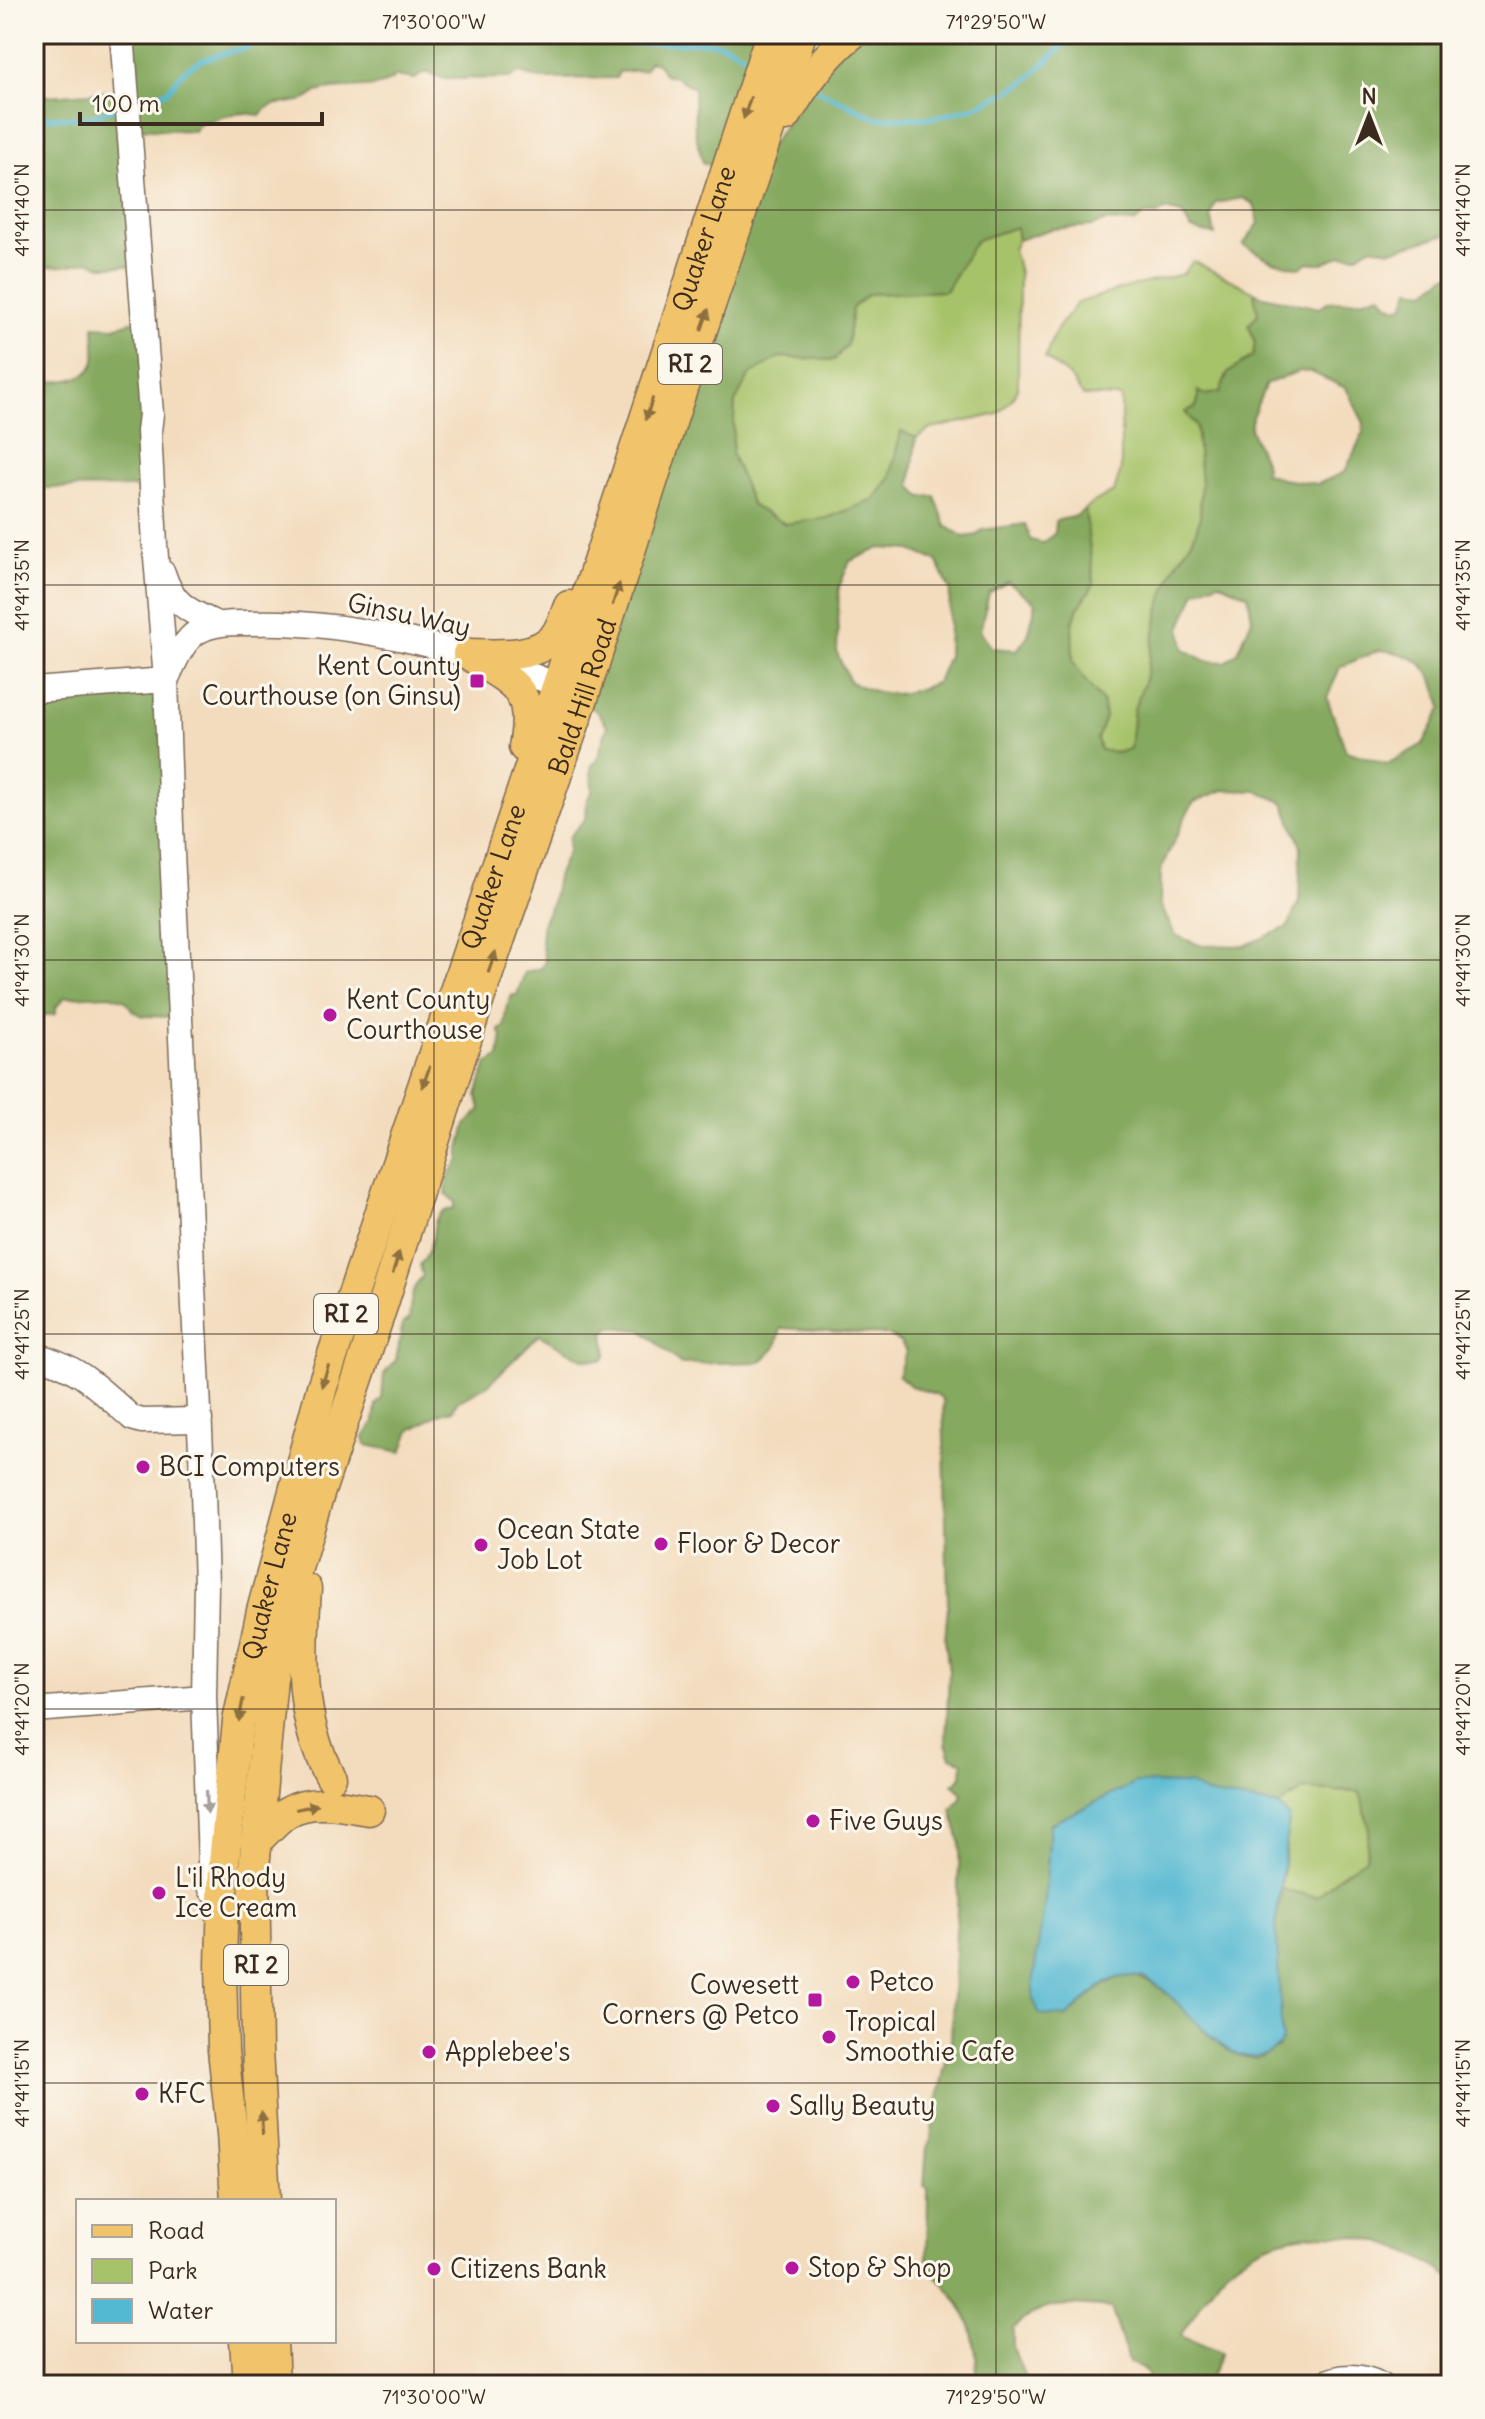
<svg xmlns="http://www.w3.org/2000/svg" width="1485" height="2419" font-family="Delius,sans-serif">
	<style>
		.green { fill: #a7c36a; stroke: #717644; stroke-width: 2 }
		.forest { fill: #85a95e; stroke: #606a3e; stroke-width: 2; fill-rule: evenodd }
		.water { fill: #53b8d2; stroke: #477178; stroke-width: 2 }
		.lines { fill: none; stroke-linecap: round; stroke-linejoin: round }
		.stream { stroke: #53b8d2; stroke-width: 5 }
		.minor-casing { stroke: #7b6856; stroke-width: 27 }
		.major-casing { stroke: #7b6856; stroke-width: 33 }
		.minor { stroke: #fff; stroke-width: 24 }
		.major { stroke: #f1c36a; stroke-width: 30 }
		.oneway { fill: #8d6f40 }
		.oneway2 { fill: #a79f9a }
		.ticks { fill: none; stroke: #3b2a1e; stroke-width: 2; stroke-opacity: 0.45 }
		.poi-dot { fill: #b5179e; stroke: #fbf7ec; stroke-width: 3 }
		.labels { text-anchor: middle; stroke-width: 6; stroke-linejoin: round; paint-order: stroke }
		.shield { fill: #fbf7ec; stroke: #75685c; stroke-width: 2 }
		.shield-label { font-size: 24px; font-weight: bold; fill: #3b2a1e }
		.street-label { font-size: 26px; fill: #3b2a1e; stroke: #fbf7ec }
		.poi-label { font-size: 26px; fill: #3b2a1e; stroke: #fbf7ec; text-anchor: start }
		.neatline { fill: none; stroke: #3b2a1e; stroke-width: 3 }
		.ticks-label { font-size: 20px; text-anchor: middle; fill: #3b2a1e }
	</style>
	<rect width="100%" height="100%" fill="#fbf7ec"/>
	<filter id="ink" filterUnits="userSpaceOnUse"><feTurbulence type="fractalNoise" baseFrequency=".0125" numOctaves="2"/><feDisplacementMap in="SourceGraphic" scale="16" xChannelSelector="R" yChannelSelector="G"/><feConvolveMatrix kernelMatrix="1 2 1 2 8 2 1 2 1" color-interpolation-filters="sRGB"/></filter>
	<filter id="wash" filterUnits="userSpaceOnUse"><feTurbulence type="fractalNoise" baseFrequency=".006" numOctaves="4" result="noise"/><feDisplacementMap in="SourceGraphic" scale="32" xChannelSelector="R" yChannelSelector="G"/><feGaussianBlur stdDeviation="1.8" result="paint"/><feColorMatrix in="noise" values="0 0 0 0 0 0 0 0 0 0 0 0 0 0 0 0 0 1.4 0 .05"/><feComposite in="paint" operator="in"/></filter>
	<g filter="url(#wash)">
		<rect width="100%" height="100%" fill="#f3dcbe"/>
		<path class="green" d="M1017,227L1018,240L1013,249L1019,273L1018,386L1012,399L998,414L931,429L916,438L901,431L890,478L874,500L827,519L785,524L752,506L732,454L735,402L749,376L779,357L834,360L847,344L852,308L868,294L945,291L976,240Z
			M1193,261L1257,293L1255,294L1258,314L1249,325L1255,343L1253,356L1228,373L1220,392L1199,396L1196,407L1185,412L1196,425L1201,483L1200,519L1194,537L1174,568L1161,603L1145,680L1134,709L1130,749L1116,753L1100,750L1097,739L1105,717L1102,701L1086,682L1073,663L1072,625L1077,610L1094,584L1085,509L1095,501L1114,492L1121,469V397L1083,396L1070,377L1045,358L1055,332L1077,303L1128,287L1183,274Z
			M1303,1790L1360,1792L1369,1827L1366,1858L1338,1877L1317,1897L1281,1889L1289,1818L1278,1806Z"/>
		<path class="forest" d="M123,34H769L723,169L703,163L695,131L694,88L675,77L664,74L658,63L650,61L644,70L619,72L616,78L541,79L519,73L510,78L446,79L425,72L415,79L396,76C379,94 341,83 317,92C313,94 310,98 306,99C290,106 270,98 260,116C239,108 219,119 199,124L195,131L132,128L136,266H100L90,261L66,266L36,267L34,266V97L120,91Z
			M851,34H1451V233L1392,250L1370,247L1358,255H1342L1323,263H1307L1300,268L1272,261L1243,245L1259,223L1254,204L1243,198L1216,203L1211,216L1215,235L1191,229L1182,214L1165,210L1158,215H1144L1134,223L1107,221L1092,226L1051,229L1018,240L1016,227L976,240L945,291L868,294L852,308L847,345L834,360L779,357L749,376L735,402L732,454L752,506L785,524L827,518L874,500L890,478L901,431L916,438L911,486L921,497L935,496L946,526L964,537L977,535L982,530L1025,524L1030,540L1044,543L1055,533V521L1076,516L1085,509L1094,584L1077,610L1072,625L1073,662L1086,682L1102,701L1105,717L1097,739L1100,750L1117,753L1130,749L1134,709L1145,680L1161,603L1174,568L1194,537L1200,519L1201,483L1196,425L1185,412L1196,407L1199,396L1198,391L1206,395L1220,392L1228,373L1253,356L1255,343L1249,325L1258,314L1254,294L1319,308L1327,302L1361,300L1381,294L1388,304L1398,308L1404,305L1410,289L1426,291L1446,276L1451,275V2278C1390,2230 1291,2214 1228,2268C1213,2281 1194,2315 1182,2333L1181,2336L1221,2353L1206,2385H1151L1147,2372L1129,2362L1111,2308C1071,2305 1045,2298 1013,2329V2348L1028,2385H977C978,2328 967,2305 927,2266L928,2187L924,2186L927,2147L931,2140L934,2114L951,2040L960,1842L952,1810L960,1800L962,1793L953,1785L962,1777L963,1762L951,1757L946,1743L949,1671L945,1639L948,1606L943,1400L938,1395L911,1386L898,1375L906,1351L901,1343L888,1335L781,1328L776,1347L760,1362L681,1364L642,1330L610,1327L604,1334L607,1354L603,1360L583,1359L539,1335L488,1385L457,1401L453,1410C434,1413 427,1423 410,1430L402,1452L366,1445L364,1437L374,1422L376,1405L382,1398L384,1374L396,1360L403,1323L409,1320C411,1303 410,1289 423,1276L420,1265C425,1259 430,1247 432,1240C435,1231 432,1221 441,1213C444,1210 449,1210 454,1208L455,1202L446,1194L448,1176L460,1160V1148L466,1125L481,1109L477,1095L487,1064L499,1057L502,1036L499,1030L504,1027L506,1009L512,995H517L525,972L542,968L545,961L541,942L543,921L552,904L557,876L568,852L569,837L586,818L587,800L592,792L591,767C602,757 600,742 608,727L598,712L575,698L764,154ZM1299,371L1311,372L1346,388L1364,423L1363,433L1345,472L1318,484L1281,479L1263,472L1266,466L1250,429L1252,417L1266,384ZM880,548L911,550L937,561L950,590L948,656L937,682C901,698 886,698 850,682L837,653L839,587L850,561ZM1008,582L1036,603L1028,635L1017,650L992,648L980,631L989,593ZM1219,582L1248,595L1252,619L1238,652L1226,662L1206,661L1184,649L1181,628L1196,591ZM1379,650C1422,654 1432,668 1442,708L1423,744L1387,764L1346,751L1327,698L1340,667ZM1223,790L1258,791L1284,803L1301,847L1299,901L1288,927L1244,946L1199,945L1175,935L1160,904L1161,869L1187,813L1194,802ZM1188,1784L1206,1794L1278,1806L1303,1790L1360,1792L1369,1827L1366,1858L1338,1877L1317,1897L1281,1889L1276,1922L1279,2047C1274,2049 1268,2054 1263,2056C1211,2073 1176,1967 1122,1977C1104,1980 1081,2005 1066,2017L1045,1901L1050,1823Z
			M141,319L153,487L34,488V383C53,381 92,384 95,359C96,348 94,337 94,326L114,327Z
			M165,679L179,1017L143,1016L133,1011L125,1000L110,995L65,997L56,1007V1014L34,1016V689Z"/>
		<path class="water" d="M1136,1783L1189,1784L1206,1794L1278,1806L1289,1817L1276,1922L1282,2040C1279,2047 1276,2048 1270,2052C1224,2078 1182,1993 1145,1978C1139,1976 1127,1976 1121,1977C1101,1981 1082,2004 1066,2017L1040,2014L1033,1999L1034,1973L1045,1901L1050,1824Z"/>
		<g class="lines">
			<path class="stream" d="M607,34L631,44L707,42L725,45L748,57
				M816,89L876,118H932L972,108L1008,92L1026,81L1069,40L1079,34
				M133,103C143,99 160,97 168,90C179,79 178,73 194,64C211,54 231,53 249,47L255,34
				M34,117L86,118L119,107"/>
		</g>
	</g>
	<g filter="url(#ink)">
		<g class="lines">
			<defs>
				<path id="minor" d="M122,34L151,414L149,431L155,545L166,680L172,853L203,1492L206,1585L204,1697L211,1889
					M163,573C173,605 189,611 217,624
					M167,678C175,662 182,642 197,632C214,622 232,623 251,623C357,620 476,653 574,691
					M34,690L166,680
					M34,1355C78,1365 100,1390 132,1418L142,1421L200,1420
					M34,1710L204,1697
					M1321,2385C1341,2374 1361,2375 1381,2385"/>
				<g id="major">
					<path d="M786,116C804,85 824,56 852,34"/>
					<path d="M468,654C496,654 535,659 555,636C561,628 565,615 569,606"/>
					<path d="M468,654C514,685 535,686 524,747"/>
					<path d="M306,1589C302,1653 298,1720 331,1777"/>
					<path d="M255,1842C266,1833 276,1819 288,1812C312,1798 344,1806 369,1810"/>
					<path id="s1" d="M236,2201L232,2133L223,2050L221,1964L224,1863L238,1721L262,1611L322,1387L558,684L771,34"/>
					<path id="s2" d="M265,2201L257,2049L254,1868L272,1678L289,1595L319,1494L383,1303L479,999L584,695L677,404L801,34"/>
					<path d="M245,2341L248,2385"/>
					<path d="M272,2341L274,2385"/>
				</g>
			</defs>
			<use href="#minor" class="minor-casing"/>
			<use href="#major" class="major-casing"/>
			<use href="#minor" class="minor"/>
			<use href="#major" class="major"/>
		</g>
		<defs><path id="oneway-solid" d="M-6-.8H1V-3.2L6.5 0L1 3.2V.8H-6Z" transform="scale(2)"/></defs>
		<g class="oneway">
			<use href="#oneway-solid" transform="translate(747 108) rotate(108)"/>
			<use href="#oneway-solid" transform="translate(705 320) rotate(-71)"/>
			<use href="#oneway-solid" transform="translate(649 409) rotate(108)"/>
			<use href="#oneway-solid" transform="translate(616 594) rotate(-72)"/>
			<use href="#oneway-solid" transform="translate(492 962) rotate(-71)"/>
			<use href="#oneway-solid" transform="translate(426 1077) rotate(109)"/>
			<use href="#oneway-solid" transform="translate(396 1263) rotate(-73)"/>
			<use href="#oneway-solid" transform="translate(325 1376) rotate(108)"/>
			<use href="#oneway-solid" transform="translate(241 1710) rotate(101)"/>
			<use href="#oneway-solid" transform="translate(307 1807) rotate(-12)"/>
			<use href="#oneway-solid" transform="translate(262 2123) rotate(-93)"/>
		</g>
		<use class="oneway2" href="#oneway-solid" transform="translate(207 1802) rotate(88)"/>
	</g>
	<path class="ticks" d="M434,34V2385M996,34V2385M34,210H1451M34,585H1451M34,960H1451M34,1334H1451M34,1709H1451M34,2083H1451"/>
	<g class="poi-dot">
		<rect x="469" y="673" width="16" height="16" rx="4"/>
		<circle cx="330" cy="1015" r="8"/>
		<circle cx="143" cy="1467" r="8"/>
		<circle cx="661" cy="1544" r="8"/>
		<circle cx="481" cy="1545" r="8"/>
		<circle cx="813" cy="1821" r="8"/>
		<circle cx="159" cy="1893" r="8"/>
		<circle cx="853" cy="1982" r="8"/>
		<rect x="807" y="1992" width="16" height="16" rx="4"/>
		<circle cx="829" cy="2037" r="8"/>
		<circle cx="429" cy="2052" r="8"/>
		<circle cx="142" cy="2094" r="8"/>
		<circle cx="773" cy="2106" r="8"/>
		<circle cx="792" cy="2268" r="8"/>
		<circle cx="434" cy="2269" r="8"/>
	</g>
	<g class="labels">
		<g class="shield">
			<rect x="658" y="344" width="64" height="40" rx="6"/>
			<rect x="314" y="1294" width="64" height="40" rx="6"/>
			<rect x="224" y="1945" width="64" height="40" rx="6"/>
		</g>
		<g class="shield-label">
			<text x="690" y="372">RI 2</text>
			<text x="346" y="1322">RI 2</text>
			<text x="256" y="1973">RI 2</text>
		</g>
		<g class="street-label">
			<text dy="9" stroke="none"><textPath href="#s1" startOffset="2036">Quaker Lane</textPath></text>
			<text transform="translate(409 615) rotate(12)" y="9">Ginsu Way</text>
			<text dy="9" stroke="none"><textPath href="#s2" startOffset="1554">Bald Hill Road</textPath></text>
			<text dy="9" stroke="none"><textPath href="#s1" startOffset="1364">Quaker Lane</textPath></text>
			<text dy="9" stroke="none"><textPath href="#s1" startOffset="620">Quaker Lane</textPath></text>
		</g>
		<g class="poi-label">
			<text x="461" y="675" text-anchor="end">Kent County<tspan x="461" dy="30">Courthouse (on Ginsu)</tspan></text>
			<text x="346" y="1009">Kent County<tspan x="346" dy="30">Courthouse</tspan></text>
			<text x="159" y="1476">BCI Computers</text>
			<text x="497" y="1539">Ocean State<tspan x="497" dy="30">Job Lot</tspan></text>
			<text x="677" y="1553">Floor &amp; Decor</text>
			<text x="829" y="1830">Five Guys</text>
			<text x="175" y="1887">L'il Rhody<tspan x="175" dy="30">Ice Cream</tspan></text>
			<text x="869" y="1991">Petco</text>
			<text x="799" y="1994" text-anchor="end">Cowesett<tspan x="799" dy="30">Corners @ Petco</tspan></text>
			<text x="845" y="2031">Tropical<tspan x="845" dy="30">Smoothie Cafe</tspan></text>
			<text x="445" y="2061">Applebee's</text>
			<text x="158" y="2103">KFC</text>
			<text x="789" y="2115">Sally Beauty</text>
			<text x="808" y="2277">Stop &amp; Shop</text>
			<text x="450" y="2278">Citizens Bank</text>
		</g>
	</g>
	<rect width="1485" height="2419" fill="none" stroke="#fbf7ec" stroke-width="88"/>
	<rect x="76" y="2199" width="260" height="144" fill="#fbf7ec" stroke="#aea59a" stroke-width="2"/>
	<rect x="92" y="2225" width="40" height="12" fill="#f1c36a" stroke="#aea59a" stroke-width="2"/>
	<text x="148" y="2239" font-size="24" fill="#3b2a1e">Road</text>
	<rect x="92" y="2259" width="40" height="24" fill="#a7c36a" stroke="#aea59a" stroke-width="2"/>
	<text x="148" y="2279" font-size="24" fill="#3b2a1e">Park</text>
	<rect x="92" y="2299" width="40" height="24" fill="#53b8d2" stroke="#aea59a" stroke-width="2"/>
	<text x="148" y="2319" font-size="24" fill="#3b2a1e">Water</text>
	<g transform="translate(1369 116)" stroke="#fbf7ec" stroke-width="6" paint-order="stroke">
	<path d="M0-6L14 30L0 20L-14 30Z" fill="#3b2a1e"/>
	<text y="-12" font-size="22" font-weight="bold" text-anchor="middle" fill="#3b2a1e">N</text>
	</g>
	<path d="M80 112v12h242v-12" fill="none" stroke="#3b2a1e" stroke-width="4"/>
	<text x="92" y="112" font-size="24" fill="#3b2a1e" stroke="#fbf7ec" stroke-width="6" paint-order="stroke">100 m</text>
	<rect x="44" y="44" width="1397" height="2331" class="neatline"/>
	<g class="ticks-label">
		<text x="434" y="29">71°30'00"W</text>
		<text x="996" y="29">71°29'50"W</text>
		<text transform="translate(22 210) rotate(-90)" y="7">41°41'40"N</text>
		<text transform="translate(1463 210) rotate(-90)" y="7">41°41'40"N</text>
		<text transform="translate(22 585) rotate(-90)" y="7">41°41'35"N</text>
		<text transform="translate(1463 585) rotate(-90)" y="7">41°41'35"N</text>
		<text transform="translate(22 960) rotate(-90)" y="7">41°41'30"N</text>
		<text transform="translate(1463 960) rotate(-90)" y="7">41°41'30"N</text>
		<text transform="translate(22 1334) rotate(-90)" y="7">41°41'25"N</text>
		<text transform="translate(1463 1334) rotate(-90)" y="7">41°41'25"N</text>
		<text transform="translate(22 1709) rotate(-90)" y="7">41°41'20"N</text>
		<text transform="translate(1463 1709) rotate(-90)" y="7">41°41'20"N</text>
		<text transform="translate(22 2083) rotate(-90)" y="7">41°41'15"N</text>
		<text transform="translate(1463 2083) rotate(-90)" y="7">41°41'15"N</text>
		<text x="434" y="2404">71°30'00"W</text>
		<text x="996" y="2404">71°29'50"W</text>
	</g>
</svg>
